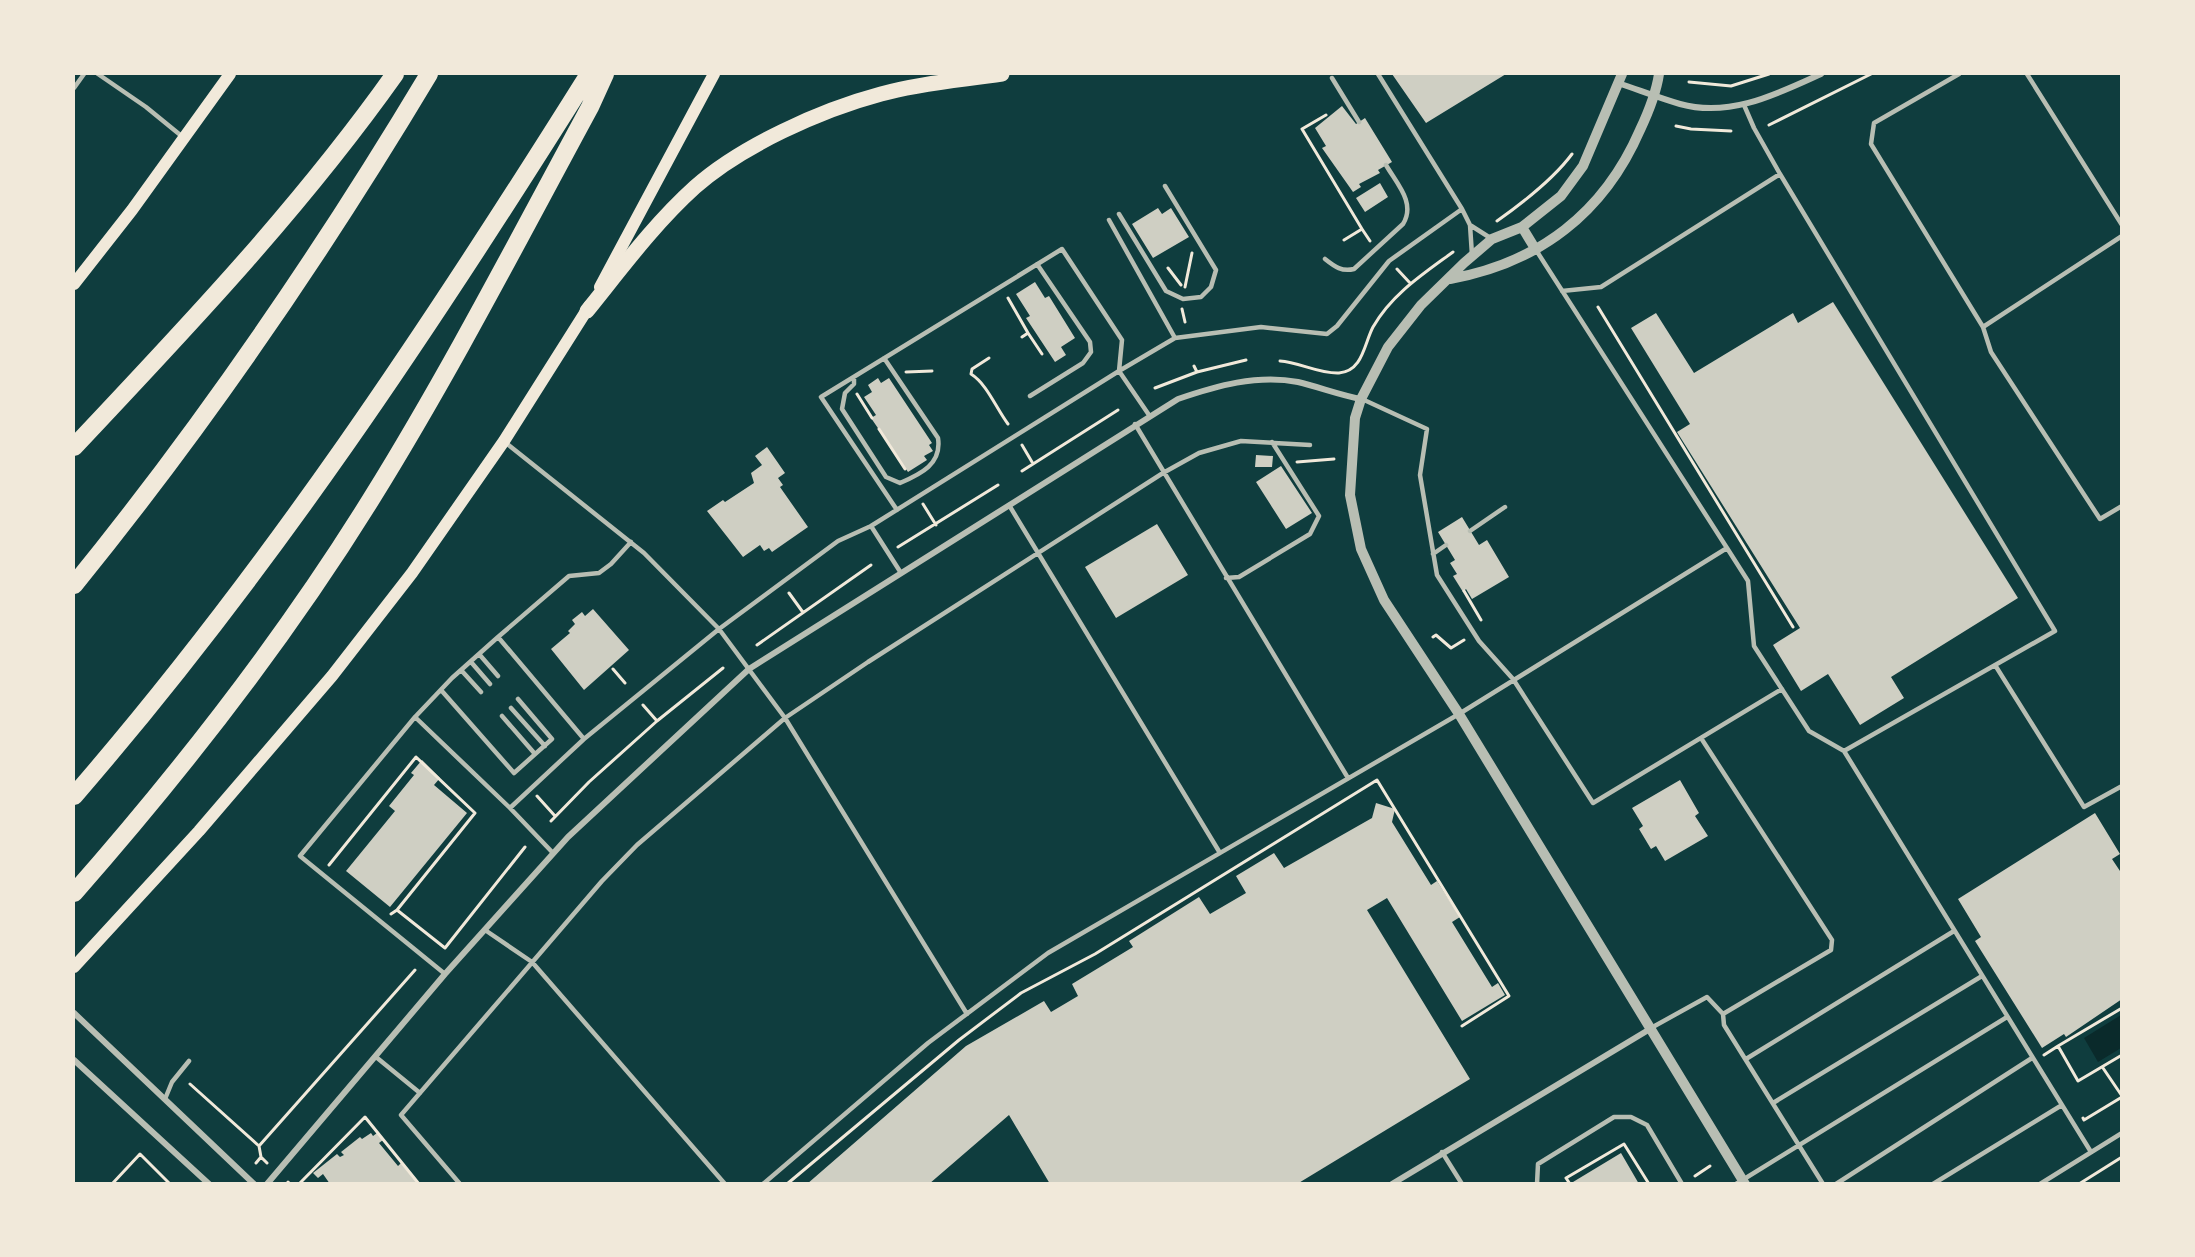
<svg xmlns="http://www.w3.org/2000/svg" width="2195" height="1257" font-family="'Open Sans',sans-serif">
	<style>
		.water { fill: #0a2a2b }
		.building { fill: #cfcfc3 }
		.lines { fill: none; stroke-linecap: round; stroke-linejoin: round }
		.path { stroke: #f1e9da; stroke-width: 3 }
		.service { stroke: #b8beb3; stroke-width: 4.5 }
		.minor { stroke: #b8beb3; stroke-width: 6 }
		.tertiary { stroke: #b8beb3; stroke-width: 10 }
		.secondary { stroke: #f1e9da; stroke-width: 12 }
		.primary { stroke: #f1e9da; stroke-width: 15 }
		.motorway { stroke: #f1e9da; stroke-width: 18 }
	</style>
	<rect width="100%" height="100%" fill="#0f3d3e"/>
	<path class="water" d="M2121,1015V1048L2098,1062L2084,1038Z"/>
	<path class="building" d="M1392,74H1506L1426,123Z
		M1342,106L1356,124L1365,118L1392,162L1378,170L1380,173L1359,184L1361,187L1353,192L1322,148L1326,146L1315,128Z
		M1380,183L1388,197L1365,212L1356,198Z
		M1158,208L1162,214L1171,208L1189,237L1153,258L1132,224Z
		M1035,282L1045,298L1049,296L1075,338L1061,347L1066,355L1055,362L1026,318L1030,316L1016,294Z
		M1833,302L2018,598L1891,677L1904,698L1860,725L1828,674L1801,691L1773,645L1800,628L1677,432L1690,424L1631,328L1656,313L1694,373L1793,313L1798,323Z
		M878,378L881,383L889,378L932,443L929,445L933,451L924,456L927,460L908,472L871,418L876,415L864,397L872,392L868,385Z
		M767,447L785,473L778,478L783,485L780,487L808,527L772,552L769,548L764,551L760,545L743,557L707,511L723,500L725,502L754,483L751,473L762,465L755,456Z
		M1256,455L1273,456L1272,467H1255Z
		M1281,466L1312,513L1286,529L1256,482Z
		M1462,517L1479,545L1487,540L1509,577L1472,599L1466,589L1463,592L1453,576L1457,574L1450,563L1455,560L1438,532Z
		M1157,524L1188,575L1116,618L1085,567Z
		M593,609L629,650L584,690L551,649L570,633L568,631L575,624L572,620L582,612L585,616Z
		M422,760L440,778L434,785L467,813L390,907L346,871L395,811L389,806L414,775L411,773Z
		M1680,780L1699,813L1695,816L1708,836L1665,861L1656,846L1651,849L1639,829L1643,826L1632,808Z
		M1376,803L1395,809L1392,822L1431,885L1437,881L1460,917L1452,922L1492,987L1498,983L1505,995L1462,1021L1387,898L1367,910L1470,1079L1297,1184H1050L1009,1115L929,1184H807L966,1046L1044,1001L1051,1012L1078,996L1072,984L1133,947L1129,941L1199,897L1210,914L1246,893L1236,876L1274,853L1284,868L1372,818Z
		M2095,813L2120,854L2112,859L2122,874V999L2066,1037L2064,1034L2042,1048L1975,941L1981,937L1958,899Z
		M371,1133L373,1136L377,1133L383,1140L379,1143L398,1166L401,1163L418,1184H330L323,1174L318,1178L313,1173L337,1154L340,1157L344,1155L341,1152L360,1137L362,1139Z
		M1621,1153L1639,1184H1574L1573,1182Z"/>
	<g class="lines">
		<path class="path" d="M1689,82L1731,86L1769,74
			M1326,115L1302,129L1362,229
			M1769,125L1871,74
			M1676,126L1691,129L1731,131
			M1497,221C1521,204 1555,177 1572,154
			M1344,240L1362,229L1370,241
			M1168,268L1181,285
			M1397,269L1410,283
			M1185,287L1192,253
			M1008,298L1028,333L1022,337
			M1598,307L1793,627
			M1182,309L1185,322
			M1028,333L1042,354
			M989,358L972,369L971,374C987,384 996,408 1008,424
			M1280,361C1299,362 1319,374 1339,373C1363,371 1364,344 1373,327C1392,294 1423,274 1453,252
			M1194,366L1197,372
			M906,372L932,371
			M1155,388L1197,372L1246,360
			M857,394L872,418
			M879,429L905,469
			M1022,445L1032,462
			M1297,462L1334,459
			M1022,471L1118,410
			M923,504L936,525
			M898,547L998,485
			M1464,591L1481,620
			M789,593L802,611
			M1433,637L1436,635L1451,648L1464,640
			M757,645L871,565
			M613,669L625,683
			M643,705L657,721L723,668
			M537,796L555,816
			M551,821L589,782L657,721
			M329,865L416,757L475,813L397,910L445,948L525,847
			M391,914L397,910
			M2058,1046L2122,1008
			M2044,1055L2058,1046L2078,1081L2122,1055
			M2103,1068L2122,1096
			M190,1084L259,1146L261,1157
			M2083,1118L2084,1120L2122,1097
			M259,1146L415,970
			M256,1163L261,1157L267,1163
			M1695,1176L1710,1166
			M288,1182L290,1184
			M112,1184L140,1154L170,1184
			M299,1184L365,1117L419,1184
			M787,1184L959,1040L1021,993L1095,954L1377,780L1509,996L1462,1026
			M1570,1184L1566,1178L1624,1144L1649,1184
			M2079,1184L2122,1157"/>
		<path class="service" d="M98,74L146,107L184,138
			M1378,74L1462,209L1470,225L1472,255
			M1959,74L1874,123L1871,144L1983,327L1991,352L2100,519L2122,506
			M2027,74L2122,225
			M1332,78L1359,122
			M74,88L84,74
			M1119,214L1166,291L1183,299L1201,297L1211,287L1216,270L1165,186
			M1109,220L1175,338
			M1470,225L1492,239
			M1325,259C1335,267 1342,272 1354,269L1403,224C1416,203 1397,184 1386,165
			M1562,291L1601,287L1780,174
			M1983,327L2122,236
			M854,377V384L845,393L842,409L886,477L900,483C921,474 942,464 938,438L884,358
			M1030,396L1083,363L1091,352L1090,342L1037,264
			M1362,399L1427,429L1420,475L1437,575L1479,641L1513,679L1593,803L1782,689
			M1135,424L1348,778
			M506,443L644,553L719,629L785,718L967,1014
			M1009,505L1220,853
			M897,510L821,397L1062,249L1122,340L1119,371L1175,338L1261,327L1327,334L1337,326L1389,261L1462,209
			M1470,531L1505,507
			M631,542L611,564L599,573L569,576L498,637L584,739L719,629L838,541L871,526
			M1727,548L1748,581L1754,646L1809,731L1844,751L2055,631L1780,174L1754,128L1744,105
			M1433,554L1446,545
			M901,573L871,526L1119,371L1149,415
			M1226,578L1239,577L1310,534L1319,516L1272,442
			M479,654L498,676
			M471,662L490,684
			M1995,665L2084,807L2122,786
			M461,670L481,692
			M441,690L514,773L552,739L518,699
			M511,708L545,746
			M502,716L535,754
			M415,717L452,678L498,637
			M1701,738L1832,940L1831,950L1723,1014L1724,1025L1823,1184
			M1844,751L2091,1152
			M510,808L584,739
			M485,930L532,962L725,1184
			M445,974L300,856L415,717L510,808L553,853
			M1651,1028L1707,997L1723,1014
			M376,1057L420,1093
			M1746,1059L1954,931
			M165,1099L172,1082L189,1061
			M1773,1103L1982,976
			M1442,1152L1462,1184
			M460,1184L401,1115L602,881L637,845L785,718L868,662L1163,473L1199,453L1241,441L1310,445
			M763,1184L928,1043L1048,953L1459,714L1727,548L1536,250
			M1537,1184L1538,1164L1614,1117H1631L1647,1125L1682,1184
			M1736,1184L2007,1017
			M1836,1184L2032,1058
			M1933,1184L2062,1105
			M2040,1184L2122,1133"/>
		<path class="minor" d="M1618,83C1639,90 1659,98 1680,104C1730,118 1777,94 1821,74
			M74,1013L254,1184
			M74,1060L209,1184
			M267,1184L445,974L568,837L749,669L1178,399C1216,386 1257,374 1298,382C1319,387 1340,395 1361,399
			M1392,1184L1650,1029"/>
		<path class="tertiary" d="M1622,74L1583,166L1561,196L1522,227L1492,239L1464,263L1421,305L1388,347L1361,399L1355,418L1350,495L1361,549L1384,600L1459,714L1745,1184
			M1522,227L1536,250
			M1450,279C1539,263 1604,213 1640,130C1649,111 1656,94 1659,74"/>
		<path class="secondary" d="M74,284L132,210L230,74
			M600,287L714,74
			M74,967L199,831L332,676L412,573L504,441L590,305"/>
		<path class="primary" d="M587,311C621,269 654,224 695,187C741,146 821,110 881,94C920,83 963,80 1002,74"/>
		<path class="motorway" d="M74,447C187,327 300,208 395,74
			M74,585C204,425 323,251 429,74
			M74,796C269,571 431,326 589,74
			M74,893C183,769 286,637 373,496C451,370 519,238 590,107L605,74"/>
	</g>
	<rect width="2195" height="1257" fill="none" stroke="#f1e9da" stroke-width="150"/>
</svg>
